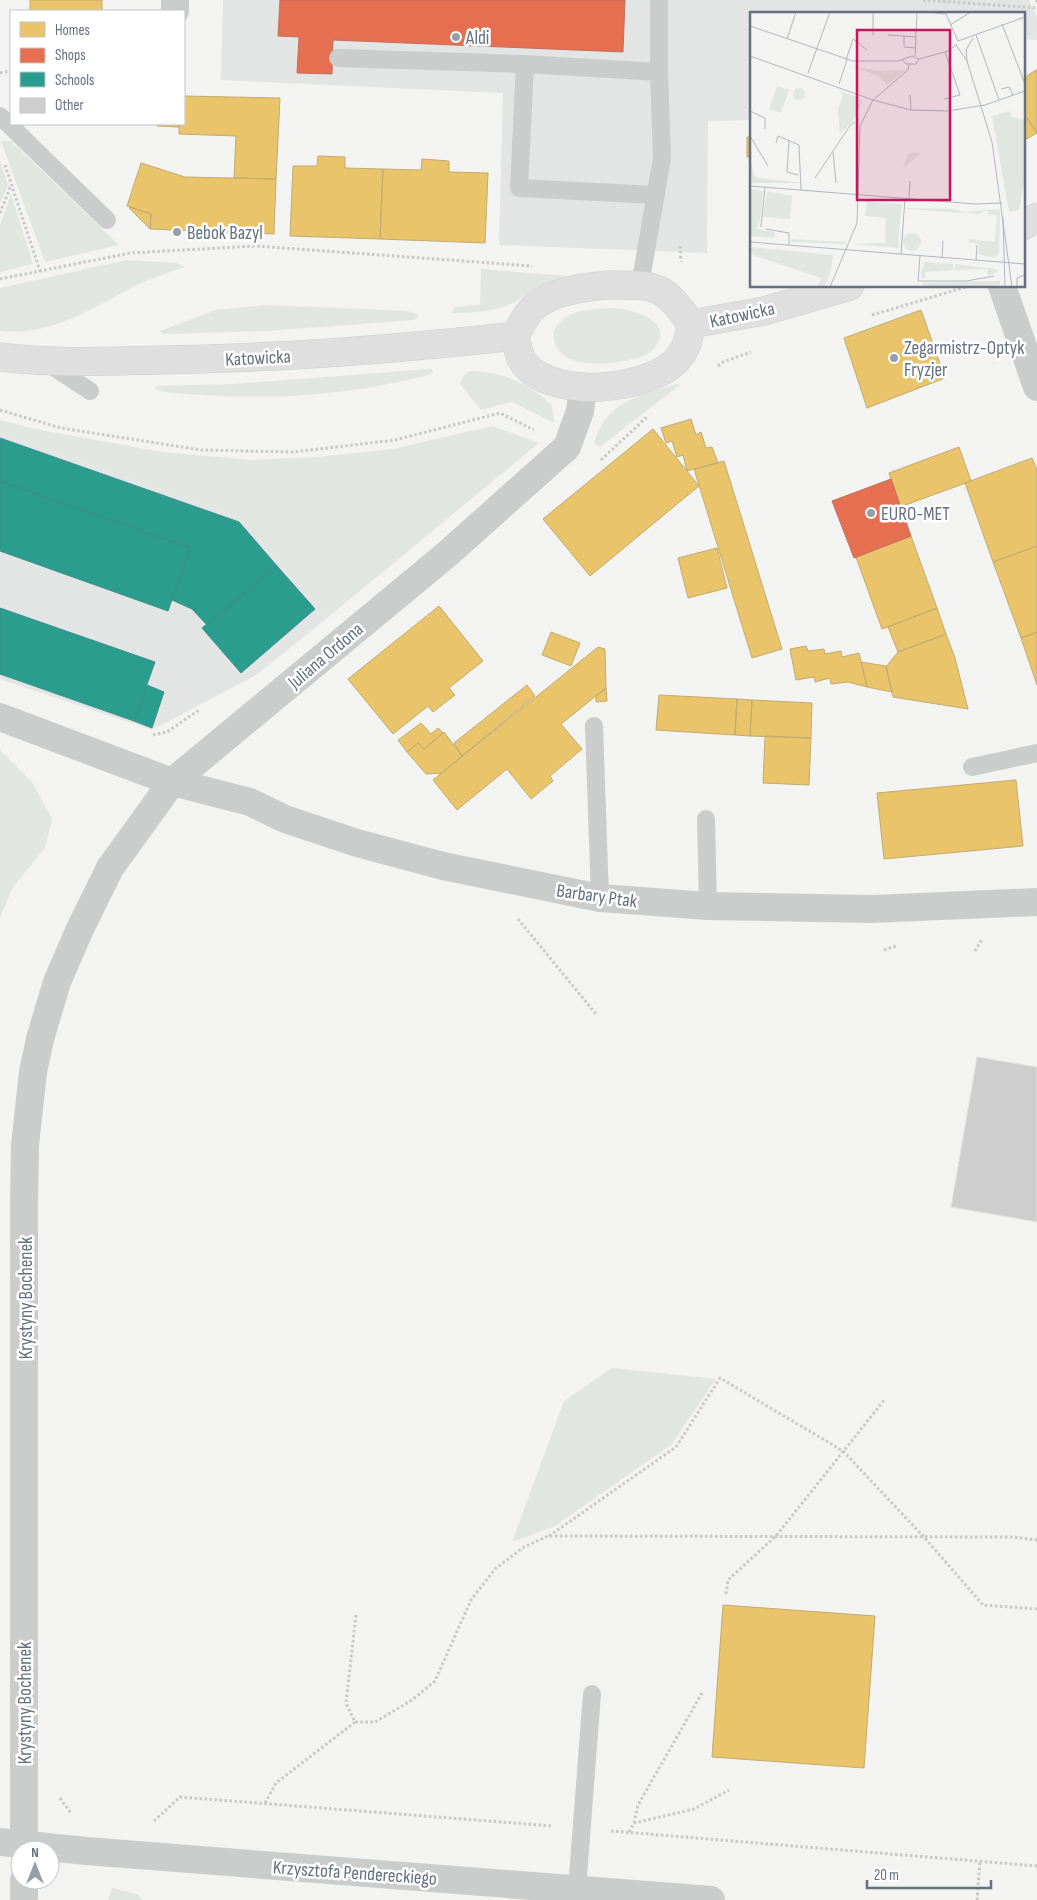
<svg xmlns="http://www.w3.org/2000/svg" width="1037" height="1900" font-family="'Sofia Sans Condensed',sans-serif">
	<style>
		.built { fill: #e3e5e4 }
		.green { fill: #e2e6e0 }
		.homes { fill: #e9c46a; stroke: #c1ab71 }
		.shops { fill: #e76f51; stroke: #c0705f }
		.schools { fill: #2a9d8f; stroke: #3c908a }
		.building { fill: #cecece; stroke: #e2e2e1 }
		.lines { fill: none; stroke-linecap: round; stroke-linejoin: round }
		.secondary-casing { stroke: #cfcfcf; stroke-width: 29 }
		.path { stroke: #c8c8c9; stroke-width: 3; stroke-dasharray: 2.5 2.5; stroke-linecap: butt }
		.lane { stroke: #cbcccc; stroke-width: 18 }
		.street { stroke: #cbcccc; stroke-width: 28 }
		.secondary { stroke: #dfdfe0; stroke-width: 28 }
		.poi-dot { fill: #979ea8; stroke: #fff; stroke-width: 2 }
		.labels { text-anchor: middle; stroke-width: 5; stroke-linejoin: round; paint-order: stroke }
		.poi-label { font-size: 19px; fill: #657180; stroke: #fff; text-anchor: start }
		.street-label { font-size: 19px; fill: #657180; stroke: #fff }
		.inset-road { fill: none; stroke: #b2b7bd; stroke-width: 1 }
		.view { fill: #c2185b; fill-opacity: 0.15; stroke: #c2185b; stroke-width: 2.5 }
		.inset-edge { fill: none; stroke: #657180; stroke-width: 2.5 }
	</style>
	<rect width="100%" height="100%" fill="#f3f3f1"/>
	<path class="built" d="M223,0H1029L1037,18V40L1023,39V14H751V120L708,121L707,253L499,245L503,93L221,80Z
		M0,433L241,518L326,619L256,675L152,730L0,679Z"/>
	<path class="green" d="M1,141H11L119,245L45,262Z
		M0,160L8,185L0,203Z
		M11,194L33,264L0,272V225Z
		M127,260L177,263L185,267C170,272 155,277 141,283C97,305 52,337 0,331V288Z
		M481,269L567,276L533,290L513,303L501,308L479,312L452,313L454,307L480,305Z
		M267,305L407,311L418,314V317L413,320L266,331L163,334L160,331L216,310Z
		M614,308C638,310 682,325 648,354C626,364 550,376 554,332C561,309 594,309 614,308Z
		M432,369L433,372L429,375C339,398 256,401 164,392L155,389L156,386L234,384Z
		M469,371C499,371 531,383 552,406L554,423L512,402L481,410L460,384L463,376Z
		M676,384L680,385L600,447L594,443C607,400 638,397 676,384Z
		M0,420L35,429L162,452L251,460L318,457L393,449L492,426L539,443L326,619L241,518L0,433Z
		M0,750L32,782L52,819L45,848L13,887L0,918Z
		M612,1368L716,1379L671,1445L555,1526L512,1542L564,1401Z
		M112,1888L137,1894L143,1900H108Z"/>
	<path class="homes" d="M30,0H102V11H30Z
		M1036,70H1037V133L1023,112V74L1025,77Z
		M184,96L280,98L276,179L234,178L236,136L179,134V124H184Z
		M1023,112L1037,133L1023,141Z
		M140,124H179V127L157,126V124Z
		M747,137H751V157H747Z
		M318,156L345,157V168L383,169L380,239L290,236L293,166H317Z
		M422,159L449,161V172L488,173L485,243L380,239L383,169L421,170Z
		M141,163L185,177L276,179L274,234L150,229L151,214L127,206Z
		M130,207L151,214L150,229L129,208Z
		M921,310L945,378L867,408L844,338Z
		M691,419L696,435L701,432L706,448L712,447L718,463L687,471L683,455L677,457L672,441L666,443L661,428Z
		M653,429L699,486L590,576L543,519Z
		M959,447L971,481L900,507L889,473Z
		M1032,458L1037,470V546L993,562L965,483Z
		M724,461L782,649L752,658L694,469Z
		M911,536L937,608L882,629L856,557Z
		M1037,546V632L1021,638L993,562Z
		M717,548L727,588L688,598L678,558Z
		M439,606L483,661L449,688L455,695L433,712L428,706L393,734L348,679Z
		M937,608L946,634L898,652L888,627Z
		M551,632L580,643L571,666L542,655Z
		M1037,632V685L1021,638Z
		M946,634L955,658L968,709L893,697L886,667L898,652Z
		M806,646L808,651L824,649L825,654L841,651L842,657L859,653L867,687L848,682L831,684L830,678L815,682L814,677L796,680L790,649Z
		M598,647L605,649L606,688L561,724L582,749L550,776L553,781L531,799L507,769L457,810L433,780Z
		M861,662L886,666L892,692L867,687Z
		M527,685L535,696L462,756L454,743Z
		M606,688L607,701L596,702V696Z
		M659,695L737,699L735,735L656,730Z
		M737,699L752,700L750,736L735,735Z
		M752,700L812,703L811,738L750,736Z
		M421,723L431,734L438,728L443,733L424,749L418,743L407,752L398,740Z
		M444,732L462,756L442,773L426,774L407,752L418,743L424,749Z
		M765,736L811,738L809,785L763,783Z
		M1016,780L1023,846L884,859L877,793Z
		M723,1605L875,1616L864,1768L712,1757Z"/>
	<path class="shops" d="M280,0H625L623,52L333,40L332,74L297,73L299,37L278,36Z
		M891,479L911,536L854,558L832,501Z"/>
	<path class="schools" d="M0,438L239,522L277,566L207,625L192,609L172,600L190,548L0,481Z
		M0,481L190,548L168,611L0,551Z
		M277,566L315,609L241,673L202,628Z
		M0,608L155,662L134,721L0,674Z
		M147,685L164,692L152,728L134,721Z"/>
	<path class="building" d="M977,1057L1037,1067V1222L951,1207Z"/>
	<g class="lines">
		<defs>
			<path id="secondary" d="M1023,226L1037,217
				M608,285C655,285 663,283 691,324C689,336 688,346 680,356C655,392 543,402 521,358C518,352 517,343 515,336C520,327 525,316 532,309C550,291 584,287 608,285Z
				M691,324L764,311L850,286
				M0,357C54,364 109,361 163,360C281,358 398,349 515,336"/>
		</defs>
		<use href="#secondary" class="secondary-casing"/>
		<path class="path" d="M923,0L1037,8
			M1036,0L1037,2
			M0,73L11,71
			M5,165L40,271
			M0,213L11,185
			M680,246L681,262
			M0,279L130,253L256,246L532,266
			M872,315L966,287
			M718,366L723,362L751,352
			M0,410L61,428L201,450L293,452L395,440L500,413L534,430
			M601,460L648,416
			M153,735L167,732L199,710
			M518,919L596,1014
			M884,950L896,946
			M975,951L982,939
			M549,1536L676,1447L720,1378L843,1451L924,1537L983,1605L1037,1609
			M726,1594L728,1580L776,1536L885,1399
			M356,1615L346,1703L355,1722H375L412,1700L435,1681L471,1600L495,1569L524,1547L548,1536L1013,1537L1037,1540
			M60,1798L71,1813
			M265,1803L276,1783L355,1722
			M154,1821L180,1797L553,1826
			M634,1823L638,1805L702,1693
			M611,1831L1037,1866
			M629,1832L634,1823L694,1809L729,1790
			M977,1900L980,1861"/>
		<path class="lane" d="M338,58L525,64L659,72
			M525,64L519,188L656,195
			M0,116L107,220
			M640,285L662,158L659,72V0
			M46,362L90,391
			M594,726L600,898
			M972,767L1037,753
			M706,819L708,906
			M577,1889L592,1694"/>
		<path class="street" d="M175,11V0
			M1002,286L1037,387
			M0,717L172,782L446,555L567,447L580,411L583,387
			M0,1842L86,1851L711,1900
			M24,1850V1206L25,1145L33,1072L40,1039L57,982L79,931L110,868L172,782L250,802L285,819L357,843L443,866L600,898L708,906L872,909L1037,902
			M24,1880V1900"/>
		<use href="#secondary" class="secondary"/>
	</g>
	<g class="poi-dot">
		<circle cx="456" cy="37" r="5"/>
		<circle cx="177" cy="232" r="5"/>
		<circle cx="894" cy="358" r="5"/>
		<circle cx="871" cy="513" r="5"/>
	</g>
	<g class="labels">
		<g class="poi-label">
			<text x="466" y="44">Aldi</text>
			<text x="187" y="239">Bebok Bazyl</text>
			<text x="904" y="354">Zegarmistrz-Optyk<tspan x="904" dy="22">Fryzjer</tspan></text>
			<text x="881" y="520">EURO-MET</text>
		</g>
		<g class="street-label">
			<text transform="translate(742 314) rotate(-12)" y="7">Katowicka</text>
			<text transform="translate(258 357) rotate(-3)" y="7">Katowicka</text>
			<text transform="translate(325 655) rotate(-40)" y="7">Juliana Ordona</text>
			<text transform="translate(597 895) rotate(8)" y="7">Barbary Ptak</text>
			<text transform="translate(25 1298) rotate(-90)" y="7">Krystyny Bochenek</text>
			<text transform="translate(24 1703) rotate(-90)" y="7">Krystyny Bochenek</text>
			<text transform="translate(355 1872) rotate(4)" y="7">Krzysztofa Pendereckiego</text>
		</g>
	</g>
	<g transform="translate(750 12)">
		<rect width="275" height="275" fill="#f3f3f1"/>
		<path d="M100,54L130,59L156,58L137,73L129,64ZM27,74L39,78L31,101L19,97ZM43 82a6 6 0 1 1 12 0a6 6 0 1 1-12 0ZM89,79L108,85L112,91L104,107L90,122L88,97L93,83ZM259,99L262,105L275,108V166L269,198L259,200L242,104ZM162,140L171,141L153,156L158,143ZM0,142L3,161L8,166L54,171H0ZM0,177L13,179L10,210L6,217L25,220V226L0,224ZM17,179L42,184L40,207L13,205ZM117,187L123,190L152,192L148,232L150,236L103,232L135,231L136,206L115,204ZM156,194L157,196L201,197L215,200L235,198H250L249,242L244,246L228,242L229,232L219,230V227L245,230L247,203L238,202L237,198L229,202L158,197L156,196ZM153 230a9 9 0 1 1 18 0a9 9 0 1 1-18 0ZM41,227L95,230L96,232L41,230ZM0,235L83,243L81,259L74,275H67L71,266L0,242ZM174,250L203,252V258L175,260V267L171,265ZM205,252L246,257L248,259L238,264L237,257L204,258ZM250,269V273L231,275H177L171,271Z" fill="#e2e6e0"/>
		<path class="inset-road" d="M177,0L195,2M195,0L208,29M252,12L275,72M200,13L221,0M0,14L103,49H148L162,44L169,47M123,23V0M138,23L166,25M226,23L249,88M154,24V35L166,36M37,27L46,0M208,29L275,5M206,33L217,49L242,130L262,275M0,44L123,88L158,58L159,53M165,44L167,0M96,48L103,27L117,38M153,48L156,52H166L169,47L198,39L207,32M217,49L216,38L223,26M58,61L80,0M89,72L97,48M251,77L259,75L263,83M160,83L161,98M194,87L210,83L195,40M0,99L15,106V117M0,124L18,154M39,128L37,160L48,163M26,131L28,124L49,133L51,178M83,140L86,171M65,166L101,112L105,110M0,174L225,192L252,191M159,187L160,169M253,206L255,275M11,215L15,175M16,217L39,221V233M0,230L275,252M151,242L155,186M170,244L168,269H216L244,264M192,246L193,229M226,248L227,233M80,275L107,211L110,114L123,88L161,98L198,99L235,93L275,79M267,275V266L275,263"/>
		<path class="view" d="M107,18H200V188H107Z"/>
		<rect width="275" height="275" class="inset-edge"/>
	</g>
	<rect x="10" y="10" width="175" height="115" fill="#ffffff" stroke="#c1c6cc"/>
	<rect x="20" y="22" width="25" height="15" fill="#e9c46a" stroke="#c1c6cc"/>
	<text x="55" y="35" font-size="15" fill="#657180">Homes</text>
	<rect x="20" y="48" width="25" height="15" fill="#e76f51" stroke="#c1c6cc"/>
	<text x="55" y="60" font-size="15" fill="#657180">Shops</text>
	<rect x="20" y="72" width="25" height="15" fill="#2a9d8f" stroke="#c1c6cc"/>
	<text x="55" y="85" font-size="15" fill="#657180">Schools</text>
	<rect x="20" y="98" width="25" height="15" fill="#cecece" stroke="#c1c6cc"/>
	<text x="55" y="110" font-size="15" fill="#657180">Other</text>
	<g transform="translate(35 1865)"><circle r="24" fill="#ffffff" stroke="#c1c6cc"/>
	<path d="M0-4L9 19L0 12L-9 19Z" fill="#979ea8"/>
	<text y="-8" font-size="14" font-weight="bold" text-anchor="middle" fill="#657180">N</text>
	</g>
	<path d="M867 1880v8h124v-8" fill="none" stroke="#657180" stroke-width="2.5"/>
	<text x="874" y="1880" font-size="15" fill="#657180" stroke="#ffffff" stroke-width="4" paint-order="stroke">20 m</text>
</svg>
